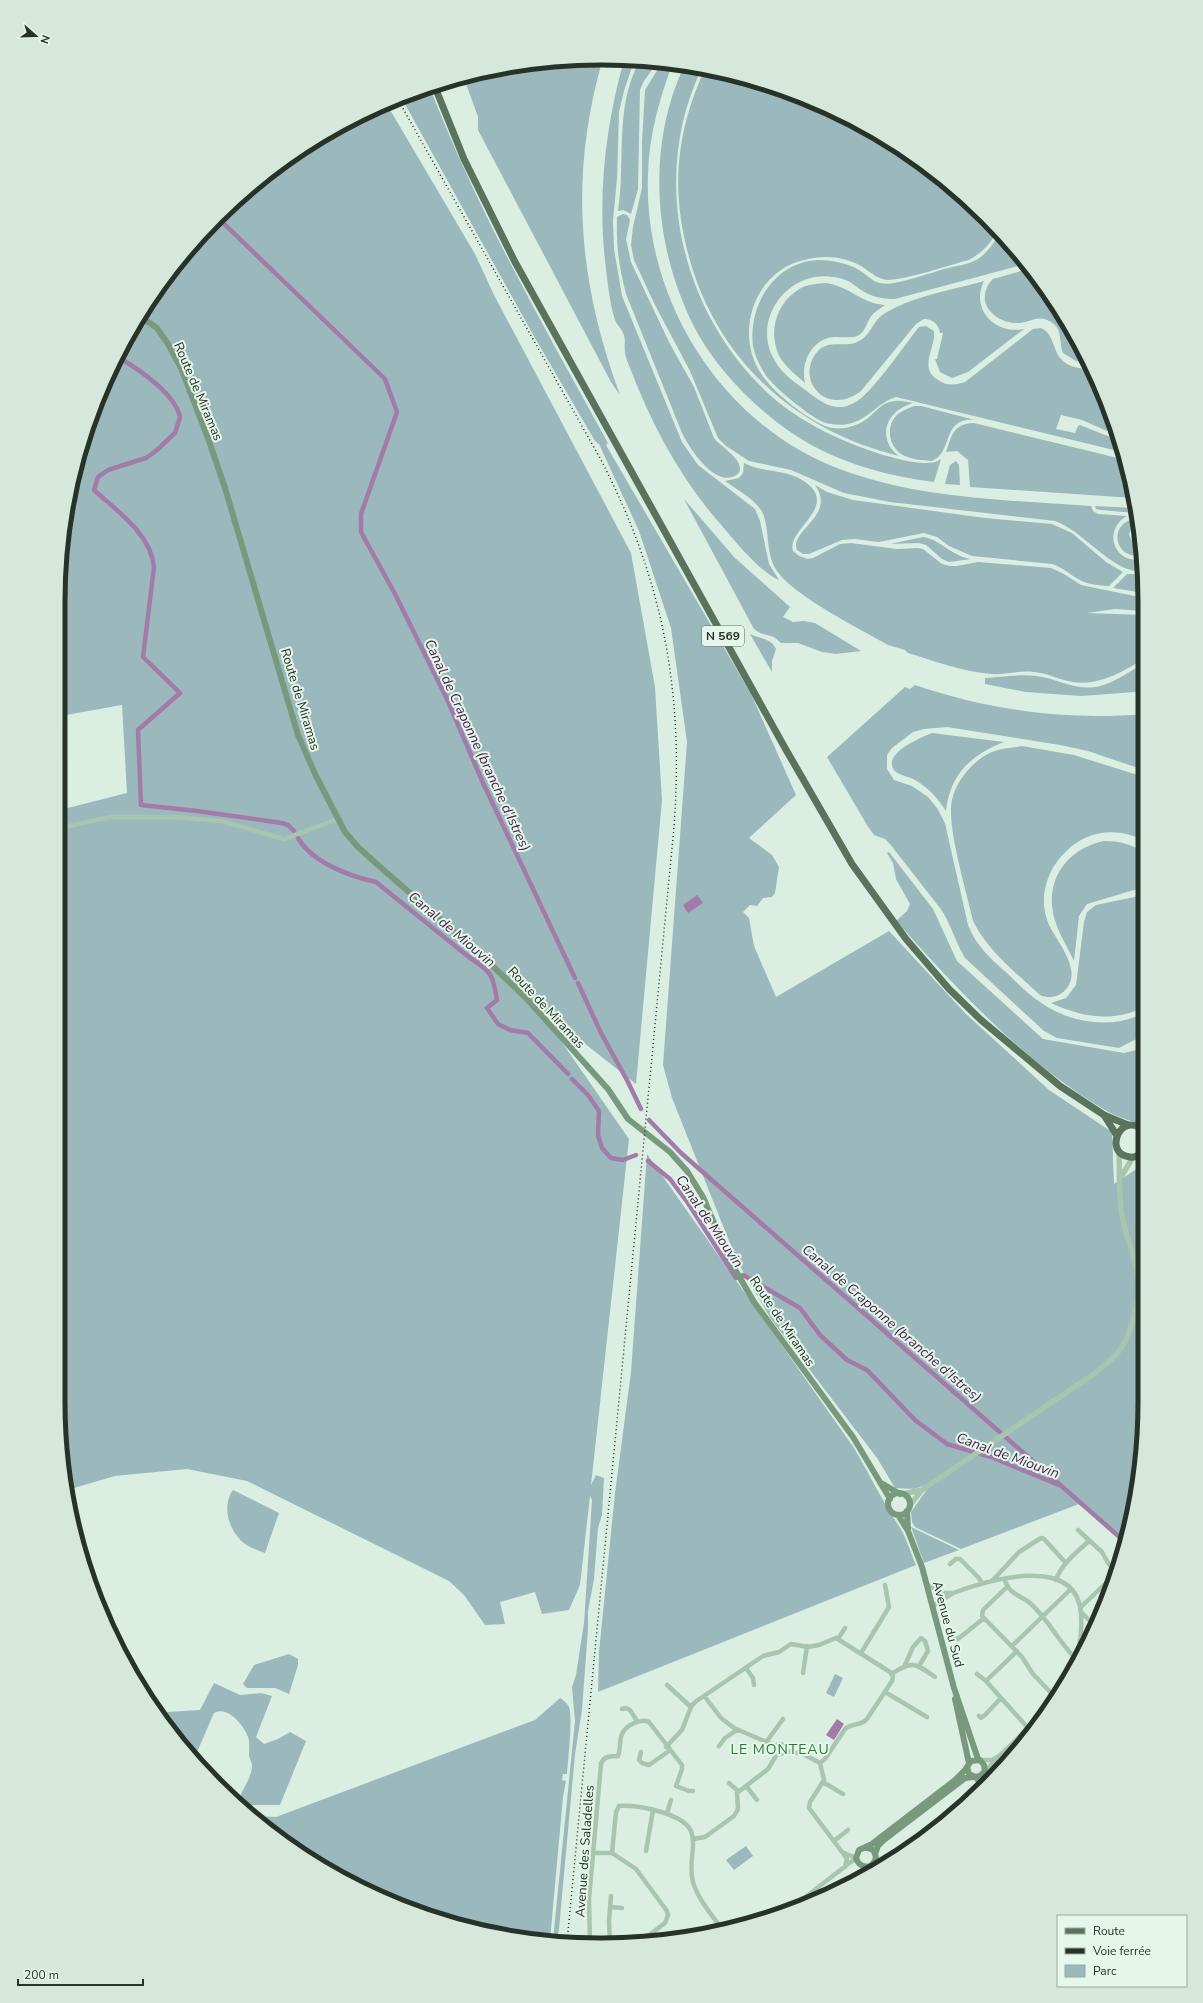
<svg xmlns="http://www.w3.org/2000/svg" width="1203" height="2003" font-family="'Nunito Sans',sans-serif">
	<style>
		.green { fill: #9bb8bc }
		.water { fill: #a27ba9 }
		.lines { fill: none; stroke-linecap: round; stroke-linejoin: round }
		.canal { stroke: #a27ba9; stroke-width: 4.5 }
		.minor { stroke: #a7c5af; stroke-width: 4.5 }
		.tertiary { stroke: #a7c5af; stroke-width: 5.5 }
		.secondary { stroke: #79997e; stroke-width: 6 }
		.primary { stroke: #59735d; stroke-width: 7 }
		.rail { stroke: #273328; stroke-width: 1.5; stroke-dasharray: 1 3; stroke-linecap: butt }
		.labels { text-anchor: middle; stroke-width: 4; stroke-linejoin: round; paint-order: stroke }
		.shield { fill: #e5f7eb; stroke: #606e62; stroke-width: 1 }
		.shield-label { font-size: 12px; font-weight: bold; fill: #273328 }
		.street-label { font-size: 13px; fill: #273328; stroke: #e5f7eb }
		.water-label { font-size: 14px; font-style: italic; fill: #4a2050; stroke: #e5f7eb }
		.neighbourhood-label { font-size: 14px; letter-spacing: 1px; fill: #277a2b; stroke: #e5f7eb }
		.rim { fill: none; stroke: #273328; stroke-width: 5 }
	</style>
	<rect width="100%" height="100%" fill="#daefe1"/>
	<path class="green" d="M603,58C569,175 578,281 620,395L611,382L478,130V117L464,78L496,68Z
		M624,60L634,61L624,91L619,112L617,179L613,220L614,249L622,296L682,442L698,465L755,509L760,521L769,564L779,580C759,572 731,536 716,519C678,474 651,423 630,368C628,363 625,356 625,351C624,345 626,339 623,333C621,328 617,325 615,320C610,304 608,286 606,269C597,199 605,128 624,60Z
		M639,62L657,63L644,81L640,90L638,189L631,214L623,210L618,211C626,161 614,109 639,62Z
		M661,64L672,65C659,100 649,136 648,174C643,301 723,428 845,471C923,499 1009,500 1091,506L1093,511L1098,514L1127,516C1102,530 1114,565 1143,559L1144,570C1117,578 1083,530 1055,521L890,502L844,493L791,470L749,461L726,446L718,438L690,371L655,305L634,260L631,245L633,227L642,188V142L645,90Z
		M684,66L702,68C647,181 683,322 778,402C808,426 843,442 880,454C894,458 929,469 941,459L934,482C887,476 839,463 798,437C760,413 720,373 698,334C654,253 645,150 684,66Z
		M705,68L810,99L904,150L996,231C992,244 981,253 969,260C949,265 906,280 887,280C877,279 869,271 861,266C840,254 816,255 794,263C750,281 736,338 762,375C774,393 808,420 828,427C841,431 858,426 868,418C877,411 882,402 895,401C901,400 907,402 913,403C893,409 879,426 890,447C893,451 896,454 899,456C796,431 717,360 689,257C679,221 675,183 681,146C685,119 694,93 705,68Z
		M430,88C478,212 544,327 608,443L606,445L751,694L796,795L749,838L772,855L779,867L775,893L772,897L763,898L757,906L750,905L743,912L749,918L754,946L776,997L889,931L966,1014L1049,1090L1112,1132L1114,1184L1144,1164V1437L1123,1543L1079,1504L961,1549L915,1527L912,1522L911,1512L928,1488L926,1485L914,1489L895,1488L877,1458L771,1319L737,1261L672,1098L663,1065L687,742L671,628L639,531L599,444L595,441L535,338L401,97Z
		M386,103L475,254L494,295L631,553L655,687L662,800L636,1084L536,1005L629,1139L591,1485L596,1475L604,1478L602,1515L598,1528L594,1579L588,1611V1629L582,1710L575,1754L559,1929L557,1941L553,1940L575,1721L572,1687L576,1675L584,1623L592,1500L590,1496L580,1585L569,1610L542,1614L535,1592L500,1602L505,1624L485,1625L464,1595L449,1581L247,1481L187,1469L115,1476L67,1490L63,1473L60,810L127,793L122,705L60,716L59,566L87,427L150,299L217,217L300,149Z
		M623,214L627,215L630,220L626,239L631,262L670,344L694,387L714,438C722,448 745,460 739,473C717,492 690,449 682,433L626,294C619,268 616,244 617,217Z
		M999,233L1010,243L1023,262L1017,263L1018,266L895,299C885,299 877,298 868,294C862,291 856,286 850,282C841,277 825,275 815,277C777,284 754,327 775,361C783,375 796,383 808,392C823,403 835,413 854,403C871,395 905,344 919,327L926,326L934,331C936,348 918,368 938,380C946,386 956,385 965,382L1033,329L1041,328C1061,337 1046,367 1088,369L1112,425L1107,431L1082,420L1061,415L1056,429L1075,433L1078,426L1080,425L1115,439L1116,443L1122,449L1118,451L896,397C879,402 869,418 852,423C843,426 832,425 823,422C809,416 772,386 765,374C760,366 755,356 753,346C748,306 774,262 818,260C830,260 848,263 859,270C866,274 872,281 879,283C884,284 889,284 894,283C911,280 927,274 944,269C955,266 968,265 978,259C987,253 995,242 999,233Z
		M1029,269L1072,330L1086,363L1076,361L1063,353C1059,343 1062,331 1054,324C1039,313 1033,322 1019,323C1005,324 988,315 985,301C984,292 987,285 993,279Z
		M984,281C970,309 995,335 1024,329L968,372L952,378L940,372L935,359H937L943,333H940C939,325 933,319 924,319L916,324L861,391C828,417 794,381 817,352C829,338 846,349 859,341C870,336 872,323 881,316C907,297 953,290 984,281Z
		M825,283C848,285 862,304 885,305C881,308 876,311 873,314C867,320 866,331 859,335C850,340 838,335 828,338C809,344 801,365 805,383C797,376 787,368 781,359C768,337 774,307 795,292C803,285 814,284 825,283Z
		M914,406H921L975,420C941,417 954,452 932,461C923,460 913,460 905,456C890,450 885,429 895,417C900,411 907,409 914,406Z
		M974,423L1126,460L1133,498L970,487L968,460L957,451L946,452C952,435 953,424 974,423Z
		M956,461L959,465L960,485L945,484L950,465Z
		M744,463C763,473 784,469 802,480C843,505 786,529 793,551L799,556L808,559L813,558L840,544L851,543L897,549L918,548L923,549L942,564L950,566H957L978,562L1051,568L1064,574L1081,585L1144,598V611L1115,609L1087,613L1144,615V659C1122,672 1099,686 1073,682C1059,680 1048,673 1034,672C1020,670 1006,675 991,674C963,672 935,661 908,653L905,650L888,645C860,629 794,596 777,571C764,552 771,526 761,510C752,497 737,490 725,481L739,478L743,473Z
		M815,485L827,492L853,500L985,518L1052,524L1072,533L1106,562L1123,572L1109,586C1100,586 1086,584 1078,579C1069,574 1062,567 1052,564L972,556L949,546L937,537L924,533L879,542L855,539L842,540L809,554H803L797,550C789,530 837,516 815,485Z
		M684,499L735,558L790,607L783,617L793,622L804,621L815,623L861,651L836,654L822,652L798,643H781L774,637L760,633L754,629Z
		M1095,506L1134,508L1135,513L1101,510L1096,509Z
		M1136,519L1129,534L1133,544L1141,548L1142,555C1113,561 1108,521 1136,519Z
		M923,537C940,539 951,556 971,559L949,562L942,559L926,545L919,543L890,544Z
		M1127,574H1144V593L1113,588Z
		M750,634C760,639 771,638 776,649L772,661V672Z
		M1144,663V689L1135,692L1081,696L1026,692L985,684V678C1001,677 1021,674 1037,676C1059,679 1077,692 1100,686C1116,682 1130,671 1144,663Z
		M915,685C989,710 1066,721 1144,714V770L1088,751L1060,745L947,727L924,729L913,732L892,748L887,755V769L894,780L912,786L928,797L937,808L945,823L968,925C976,946 991,959 1008,974C1018,984 1028,994 1040,1002C1069,1023 1111,1030 1144,1013V1035L1119,1048L1057,1038L1044,1031L965,958C955,942 951,923 940,908L890,844L885,839L874,835L867,825L827,757L905,687L910,689Z
		M932,733L1004,742C971,755 950,774 946,811C937,797 928,787 913,779C907,776 898,775 894,770C882,753 922,737 932,733Z
		M1022,746L1074,755L1144,777V841C1127,831 1103,829 1085,838C1054,853 1034,891 1049,925C1056,939 1068,953 1071,969C1075,987 1058,1003 1040,995C1015,972 988,951 973,921C967,893 946,825 952,800C956,781 973,760 992,752C1001,748 1012,748 1022,746Z
		M1104,841C1119,841 1131,844 1144,852V887L1087,904L1079,916L1074,961C1067,946 1056,929 1053,913C1046,876 1070,848 1104,841Z
		M889,852L933,909L957,961L1043,1039L1124,1053L1144,1048V1126C1131,1120 1118,1118 1105,1110C1024,1062 959,991 896,921L907,911L910,904L896,879L893,863L887,853Z
		M1144,895V1007C1113,1023 1081,1017 1051,1003L1066,998L1076,985L1084,922L1087,912L1096,905Z
		M647,1154L854,1448C869,1473 881,1499 897,1523C906,1535 910,1552 916,1565L598,1692L599,1652L615,1493L631,1372Z
		M233,1490L279,1513L265,1553C255,1549 244,1546 238,1537C227,1525 223,1503 233,1490Z
		M911,1527L959,1550L924,1563Z
		M289,1654L298,1659V1665L289,1694L275,1688H247L243,1684L254,1665Z
		M835,1674L843,1678L834,1697L826,1693Z
		M214,1683L240,1695L261,1693L272,1696L256,1737L264,1744L278,1739L290,1732L306,1741L280,1805H249L240,1797C244,1786 252,1777 252,1765C252,1762 250,1760 249,1756C249,1750 250,1743 248,1737C244,1725 227,1705 214,1713L194,1759L170,1732L162,1720L167,1712L200,1710Z
		M560,1698C564,1701 567,1703 569,1707C573,1715 568,1762 567,1774H563L562,1780L566,1781L563,1797L550,1940L496,1935L427,1916L299,1853L254,1816L276,1817L535,1720Z
		M746,1846L753,1856L734,1870L726,1860Z"/>
	<path class="water" d="M697,895L703,903L688,913L683,905Z
		M837,1719L844,1724L834,1740L826,1735Z"/>
	<g class="lines">
		<path class="canal" d="M217,217L385,379L397,412L361,514V532L395,594L447,699L483,783L575,978
			M121,359C140,370 175,394 180,417L175,433L157,450L146,458L108,470L98,477L94,490C117,511 151,534 154,567L143,657L180,693L138,730L141,805L197,811L282,823L288,825L294,831
			M298,838C313,863 349,876 376,882L470,958C492,972 493,975 497,1000L487,1008L498,1024L510,1030L528,1033L568,1074
			M578,983L601,1033L628,1082L641,1109
			M572,1079L588,1095L599,1111L598,1135L602,1148L611,1158L623,1160L636,1155
			M649,1120L681,1153L1123,1540
			M648,1161L670,1179L688,1203L736,1278
			M743,1275L800,1308L820,1335L847,1360L867,1370L915,1420L947,1444L991,1457L1059,1485"/>
		<path class="minor" d="M60,828L110,817H175L221,821L284,839L338,819
			M1078,1530L1102,1552L1108,1563L1114,1570
			M950,1564L956,1559H960L978,1577L982,1583
			M1005,1579C1007,1593 1021,1596 1030,1603C1049,1620 1058,1641 1076,1659
			M993,1580L1019,1552L1041,1538L1044,1539L1066,1563
			M1056,1580C1061,1564 1077,1552 1089,1541
			M928,1585L942,1593H953L933,1606
			M953,1593C988,1580 1077,1553 1081,1614C1082,1629 1081,1645 1075,1659C1058,1697 1030,1728 999,1756
			M1081,1607L1108,1581L1114,1570H1117
			M1081,1612L1093,1624
			M984,1618L1022,1657L1033,1674L1054,1696
			M954,1638L958,1639L984,1618L982,1616L983,1610L1008,1586
			M838,1639L845,1628
			M1012,1646L1071,1589
			M1017,1651L986,1681L1028,1728
			M861,1653L889,1607L885,1585
			M905,1665L913,1647L921,1638L925,1641L928,1651L919,1666
			M746,1668L753,1678L754,1685
			M803,1673L807,1646
			M891,1674C913,1660 915,1663 935,1677
			M977,1674L986,1681
			M667,1685L691,1707
			M885,1692L927,1717
			M705,1697L721,1718L734,1728L776,1746
			M622,1709L626,1708L630,1710L637,1721
			M979,1716L981,1718L985,1715L1001,1698
			M767,1741L783,1719
			M775 1749a5 5 0 1 1 10 0a5 5 0 1 1-10 0Z
			M719,1746L725,1738L737,1730
			M666,1747L682,1730L691,1707L695,1702L763,1656L779,1652L791,1644L808,1647L819,1645L836,1638L890,1672L893,1676L892,1681L867,1719C861,1726 852,1723 845,1729L825,1759L820,1763
			M785,1751L803,1754L820,1763L824,1780L810,1802L809,1808L842,1852L856,1858
			M641,1752L639,1760L642,1763L649,1765L669,1751
			M980,1760H992L999,1756L985,1771
			M823,1782L843,1794
			M729,1783L738,1791
			M746,1786L757,1800
			M667,1813L671,1800
			M693,1839L705,1837L734,1816L738,1809L737,1793L768,1769L777,1754
			M834,1841L848,1830
			M646,1851L653,1810
			M594,1853H612L636,1869L667,1911L668,1915L665,1923L640,1942
			M612,1853L616,1812L619,1806C637,1805 687,1813 692,1834C696,1848 688,1864 693,1882C698,1899 711,1914 722,1929
			M843,1853L847,1859L845,1867
			M610,1907L622,1908
			M786,1912L856,1858
			M590,1944L589,1899L601,1764C604,1755 610,1757 618,1756C621,1749 619,1740 622,1734C626,1725 641,1718 649,1722L682,1765V1769L676,1786L689,1791H693
			M610,1944L609,1921L611,1896"/>
		<path class="tertiary" d="M1121,1177L1133,1157
			M903,1494L922,1490L1095,1373C1101,1368 1108,1363 1114,1357C1132,1339 1142,1296 1137,1271C1134,1254 1127,1238 1123,1221C1118,1198 1120,1175 1119,1151
			M910,1505L922,1490"/>
		<path class="secondary" d="M141,317L157,328L168,344L181,368L209,441L225,488L298,735L316,776L345,832L358,847L379,866L481,955L526,998L608,1089L628,1119L670,1152L687,1171L703,1197L730,1261L754,1302L853,1437L890,1499
			M883,1484L900,1494
			M888 1504a11 11 0 1 1 22 0a11 11 0 1 1-22 0Z
			M907,1511L908,1529
			M898,1515L908,1531L922,1567L954,1688L978,1759
			M955,1699L969,1763
			M984,1772L987,1784
			M975,1777L985,1787
			M866,1847L873,1850C878,1856 876,1863 868,1867
			M875,1854L878,1846L885,1839L965,1778L973,1777
			M876,1868C867,1866 859,1868 856,1858L859,1850L872,1844L954,1781L965,1770L971,1761L980,1760L984,1765L985,1771L980,1776L975,1777L969,1774L967,1767"/>
		<path class="primary" d="M435,87L464,159L515,262L785,748L852,864L906,939L949,989L981,1020L1060,1086L1104,1115L1128,1125
			M1104,1115L1117,1136
			M1144,1131C1121,1109 1102,1154 1130,1157C1136,1158 1140,1155 1144,1151"/>
		<path class="rail" d="M397,98L600,458C663,579 684,691 674,827L567,1942"/>
	</g>
	<g class="labels">
		<rect class="shield" x="702" y="626" width="42" height="20" rx="3"/>
		<g class="shield-label">
			<text x="723" y="640">N 569</text>
		</g>
		<g class="street-label">
			<text transform="translate(199 391) rotate(67)" y="5">Route de Miramas</text>
			<text transform="translate(301 699) rotate(73)" y="5">Route de Miramas</text>
			<text transform="translate(547 1007) rotate(47)" y="5">Route de Miramas</text>
			<text transform="translate(783 1321) rotate(56)" y="5">Route de Miramas</text>
			<text transform="translate(949 1624) rotate(75)" y="5">Avenue du Sud</text>
			<text transform="translate(584 1851) rotate(-86)" y="5">Avenue des Saladelles</text>
		</g>
		<g class="water-label">
			<text transform="translate(478 745) rotate(65)" y="5">Canal de Craponne (branche d'Istres)</text>
			<text transform="translate(452 929) rotate(40)" y="5">Canal de Miouvin</text>
			<text transform="translate(710 1221) rotate(56)" y="5">Canal de Miouvin</text>
			<text transform="translate(892 1323) rotate(41)" y="5">Canal de Craponne (branche d'Istres)</text>
			<text transform="translate(1008 1455) rotate(20)" y="5">Canal de Miouvin</text>
		</g>
		<g class="neighbourhood-label">
			<text x="780" y="1754">LE MONTEAU</text>
		</g>
	</g>
	<path d="M0 0H1203V2003H0ZM601 65H602A536 536 0 0 1 1138 601V1402A536 536 0 0 1 602 1938H601A536 536 0 0 1 65 1402V601A536 536 0 0 1 601 65Z" fill="#d6e7db" fill-rule="evenodd"/>
	<path class="rim" d="M601 65H602A536 536 0 0 1 1138 601V1402A536 536 0 0 1 602 1938H601A536 536 0 0 1 65 1402V601A536 536 0 0 1 601 65Z"/>
	<rect x="1057" y="1915" width="130" height="72" fill="#e5f7eb" stroke="#99a99d"/>
	<rect x="1065" y="1928" width="20" height="6" fill="#59735d" stroke="#99a99d"/>
	<text x="1093" y="1935" font-size="12" fill="#273328">Route</text>
	<rect x="1065" y="1948" width="20" height="6" fill="#273328" stroke="#99a99d"/>
	<text x="1093" y="1955" font-size="12" fill="#273328">Voie ferrée</text>
	<rect x="1065" y="1965" width="20" height="12" fill="#9bb8bc" stroke="#99a99d"/>
	<text x="1093" y="1975" font-size="12" fill="#273328">Parc</text>
	<g transform="translate(36 36) rotate(110)" stroke="#e5f7eb" stroke-width="3" paint-order="stroke">
	<path d="M0-3L7 15L0 10L-7 15Z" fill="#273328"/>
	<text y="-6" font-size="11" font-weight="bold" text-anchor="middle" fill="#273328">N</text>
	</g>
	<path d="M18 1979v6h125v-6" fill="none" stroke="#273328" stroke-width="2"/>
	<text x="24" y="1979" font-size="12" fill="#273328" stroke="#e5f7eb" stroke-width="3" paint-order="stroke">200 m</text>
</svg>
